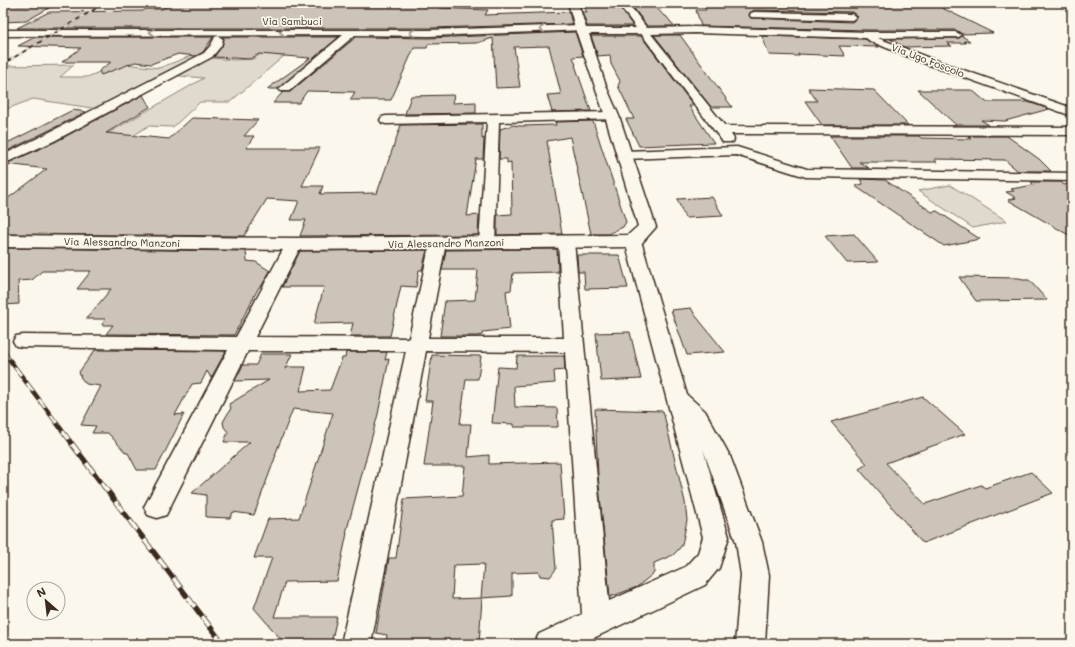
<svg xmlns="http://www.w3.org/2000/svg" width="1075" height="647" font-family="Mali,sans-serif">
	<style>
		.green { fill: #dfd9ce; stroke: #8d8276 }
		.building { fill: #ccc4b9; stroke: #3b2a1e; fill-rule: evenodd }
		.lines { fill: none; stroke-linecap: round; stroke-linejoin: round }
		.minor-casing { stroke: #3b2a1e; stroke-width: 3 }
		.secondary-casing { stroke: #3b2a1e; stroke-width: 3 }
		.minor { fill: #fbf7ec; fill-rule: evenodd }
		.secondary { fill: #fbf7ec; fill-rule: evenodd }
		.rail-far2-casing { stroke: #3b2a1e; stroke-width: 2 }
		.rail-far1-casing { stroke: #3b2a1e; stroke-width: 4.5 }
		.rail-casing { stroke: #3b2a1e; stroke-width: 5.5 }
		.rail-far2 { stroke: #fbf7ec; stroke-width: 1.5; stroke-dasharray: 4.5; stroke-linecap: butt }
		.rail-far1 { stroke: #fbf7ec; stroke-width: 3; stroke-dasharray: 10; stroke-linecap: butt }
		.rail { stroke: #fbf7ec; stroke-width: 4; stroke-dasharray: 12; stroke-linecap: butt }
		.oneway { stroke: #9b9085 }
		.labels { text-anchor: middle; stroke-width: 3.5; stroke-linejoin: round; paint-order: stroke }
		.far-street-label { font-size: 10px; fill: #3b2a1e; stroke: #fbf7ec }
	</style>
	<rect width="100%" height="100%" fill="#fbf7ec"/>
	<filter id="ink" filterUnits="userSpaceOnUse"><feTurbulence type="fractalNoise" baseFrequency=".025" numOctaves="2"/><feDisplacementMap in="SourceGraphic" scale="8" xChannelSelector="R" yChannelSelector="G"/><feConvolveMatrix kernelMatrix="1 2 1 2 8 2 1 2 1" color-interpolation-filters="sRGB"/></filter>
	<g filter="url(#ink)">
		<path class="green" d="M276,44L297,45L230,102H200L173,127L148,126L119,145L91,143L204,78L168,75L98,109L33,99L4,110L6,113L3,115V68L5,66L74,65L60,77H87L109,68L126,64L159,68L204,51L211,52L200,63L212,58L234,60L253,59Z
			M950,185L1007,221L973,228L918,191Z"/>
		<path class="building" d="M172,3H441L439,8L488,10L485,15L569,12L572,24L429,28H17L49,12L143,11L146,9H162Z
			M582,3H617L633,26H587L582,12H587Z
			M630,3H652L664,16H666L674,26H647Z
			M702,3L782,5L781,3H932L993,33L962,34L956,30H868L701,26L696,10H706ZM754,10L852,12L858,17L852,22L751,18L749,14Z
			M11,4L19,5L56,4L26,21L3,22V9Z
			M575,32L583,56L573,57L576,65H575L591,111L552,112L547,95L561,94L549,46L514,47L520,87L496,88L493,38L477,43L428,44L427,48H414L391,100H350L355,92L307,91L299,103H273L283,92H290L356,37L429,38Z
			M654,35H680L732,107H711Z
			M591,36H641L694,106H689L714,143L639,146L626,119H634L618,86L620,81L611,64L610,55L598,56Z
			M762,36L865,39L879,47L839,46L845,56L798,54L799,56L769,55Z
			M962,36L970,41H964L966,43H947L952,46L904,47L890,39L959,38Z
			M35,37H213L203,52L196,56L178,54L151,64L135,62L101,75L99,71L111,62H62L81,48L18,46Z
			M222,37H339L278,89H267L310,58L259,54L250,59L214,57L222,46L224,39Z
			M808,88L874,90L908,125H822L805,101H817Z
			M918,90H972L986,102H1028L1049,109L1005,121L981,120L989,125H956Z
			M143,95L150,107L106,133L169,139L192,118L258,120L244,136H254L246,148H320L302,186H323L320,194L377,193L401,125L482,124V139L484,138L483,159H476L467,216L479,215L478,235L300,236L306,220H291L299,201L267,199L244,236L3,234V202L47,169L6,164L55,142Z
			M454,95L452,103L476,102V113L405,114L411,96Z
			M73,110L86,112L3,153V145Z
			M593,121L626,222L623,227L608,234H591L570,137L547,141L562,234L497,235V215L512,214L511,162L507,163V159H499L500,129L513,125L521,126L556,125L555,122Z
			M830,136H919L921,138L971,139L968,136H1007L1039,159L1051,171H1018L1005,160L934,159L937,162H859L869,168H852Z
			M860,179L885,180L932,212L937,211L980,239L944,246L855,186L863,184Z
			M1031,182H1061L1064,185L1072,183V237L1008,200L1016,198L1006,192L1014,191L1011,189L1034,185Z
			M712,197L723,216L685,218L677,199Z
			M854,234L878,262L847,263L825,236Z
			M3,248L246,251L247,261L256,262L270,271L261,287H259L234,335L106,334L113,325H102L105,319H86L111,289H77L91,271H42L32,280L18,281L19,304L3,305Z
			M557,249L558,272L513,273L511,290L506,291L510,329L483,332L482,335L477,336H440L445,301L475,300L478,270H442L446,250Z
			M427,250L422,270H419L416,287L401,286L390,336H350L353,323L314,324L324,287H282L300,251Z
			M577,255H619L628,288L585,289L584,272H578Z
			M959,277L1020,278L1022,280H1029L1047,300L976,301Z
			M691,308L695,315L725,352L687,355L671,310Z
			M630,332L641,379L601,381L596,333Z
			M95,350L226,351L211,378L207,371L201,383L192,384L175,415L184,414L156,470H137L128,453H126L108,433H92L96,426L81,425L101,386L86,384L81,378L79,372Z
			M346,352H387L385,360L389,359L378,414L346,533H347L337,581L285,582L274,617H337L331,644H285L254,608L272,558H254L268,519L299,518L333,413L293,409L275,455H276L254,515L233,512L230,518L206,517V495L192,493L250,442H224L228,432L224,427L223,422L231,408L229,404L269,380L235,381L243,365H256L261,354H292L285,369L288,367H306L300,391L330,390L342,358H345Z
			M432,355L481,356L478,379H466L460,424H471L468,457L489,455V464L560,462L564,519L552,520L556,569L550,577L540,576L539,572L512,573V596L482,598L479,644H386L387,635L376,633L389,558H396L404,499L462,496L465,466H424L433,401H425ZM484,564L481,598L452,599L454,565Z
			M517,356H564L565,370L554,371L555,383L514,386L515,407L557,408L558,427H514V424L492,423L498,367L516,368Z
			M923,397L965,434L886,463L925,504L981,485L985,488L1031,472L1053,493L923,543L859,469L867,464L831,422Z
			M595,409L663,411L685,502L687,520L682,545L678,550L673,555L654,563V573L637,587L610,597L598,476Z"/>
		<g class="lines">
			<defs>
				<path id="minor" d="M754,12L852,14L856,17L852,20L751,17L750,15L751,13Z
					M581,25L586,28L584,30L429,36L355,35L289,91H281L279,89L281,87L343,35L3,36V30H429Z
					M695,27L868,32H956L961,35L959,37L878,38L929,58L1072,108V116L921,62L870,41L866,38L695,33L651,34L725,126L1072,127V135L731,134L734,139L733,142H723L639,31L644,28Z
					M218,36L223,39L221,46L212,57L54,141L3,164V155L44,135L204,53L211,45L215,37Z
					M612,112L616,113L618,116L616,119L499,122L495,243L493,246L487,248L481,246L479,243L487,122L386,124L382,123L380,120L382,117L386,116Z
					M737,147L807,169L1072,173V181L806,177L736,155L624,159L619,158L617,155L619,152L624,151Z
					M633,236L639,238L641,241L687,395L705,411L730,456L762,542L769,575L765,644H735L741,575L736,542L703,449L729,537L719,568L705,585L581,644H534L539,634L582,614L565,352L426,351L371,644H341L406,351H248L166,515L157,518L148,515L144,507L228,350L23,347L16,346L13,341L16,336L23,335L236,337L286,244L288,241L294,239L300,241L302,244L255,337L409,338L430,243L432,240L438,238L444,240L446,243L428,338H564L558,242L560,239L566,237L572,239L574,242L609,601L685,567L698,553L703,537L625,241L627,238Z"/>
				<path id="secondary" d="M568,3H578L586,28H636L618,3H628L649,31L644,34H589L606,86L619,116L656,227L640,245L633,247L294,250L3,247V235L294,238L628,235L638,226L605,116L576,31Z"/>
			</defs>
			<use href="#minor" class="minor-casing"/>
			<use href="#secondary" class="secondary-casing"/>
			<use href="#minor" class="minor"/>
			<use href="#secondary" class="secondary"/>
			<defs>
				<path id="rail-far2" d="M3,64L105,3"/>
				<path id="rail-far1" d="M3,351L73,445"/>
				<path id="rail" d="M72,444L223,644"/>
			</defs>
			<use href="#rail-far2" class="rail-far2-casing"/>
			<use href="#rail-far1" class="rail-far1-casing"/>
			<use href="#rail" class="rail-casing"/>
			<use href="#rail-far2" class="rail-far2"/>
			<use href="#rail-far1" class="rail-far1"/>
			<use href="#rail" class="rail"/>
		</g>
		<defs><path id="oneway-chevron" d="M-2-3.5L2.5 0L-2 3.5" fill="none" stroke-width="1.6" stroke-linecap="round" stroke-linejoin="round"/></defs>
		<g class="oneway">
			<use href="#oneway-chevron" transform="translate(542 29) rotate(178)"/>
			<use href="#oneway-chevron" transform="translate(152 32) rotate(180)"/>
			<use href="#oneway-chevron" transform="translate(282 32) rotate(-180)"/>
			<use href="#oneway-chevron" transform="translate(412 33) rotate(180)"/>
		</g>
	</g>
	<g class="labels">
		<g class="far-street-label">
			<text x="292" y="25">Via Sambuci</text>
			<text transform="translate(928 60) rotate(21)" y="4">Via Ugo Foscolo</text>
			<text transform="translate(122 242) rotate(1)" y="4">Via Alessandro Manzoni</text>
			<text transform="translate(446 243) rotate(-1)" y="4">Via Alessandro Manzoni</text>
		</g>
	</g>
	<rect width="1075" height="647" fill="none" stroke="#fbf7ec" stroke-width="16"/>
	<rect x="8" y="8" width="1059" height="631" fill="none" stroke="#3b2a1e" stroke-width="1.5" filter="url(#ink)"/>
	<g transform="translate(46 601) rotate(332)"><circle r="19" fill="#fbf7ec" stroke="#aea59a"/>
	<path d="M0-3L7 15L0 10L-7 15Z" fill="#3b2a1e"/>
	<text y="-6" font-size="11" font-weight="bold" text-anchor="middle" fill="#3b2a1e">N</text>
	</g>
</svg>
